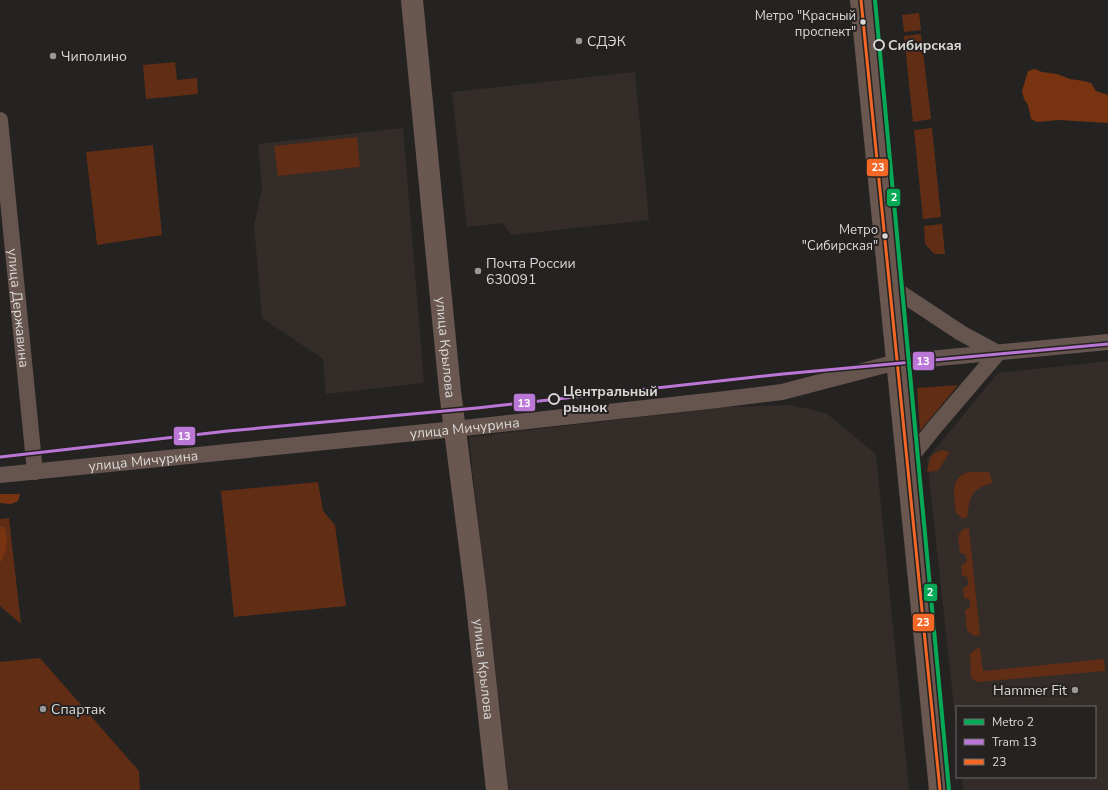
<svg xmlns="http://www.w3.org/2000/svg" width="1108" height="790" font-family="'Nunito Sans',sans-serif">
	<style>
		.built { fill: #332c29 }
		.green { fill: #612d14 }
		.forest { fill: #783310 }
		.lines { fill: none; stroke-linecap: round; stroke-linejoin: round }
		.street { stroke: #66554e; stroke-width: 16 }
		.secondary { stroke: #695750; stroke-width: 22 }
		.bus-1-casing { stroke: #252221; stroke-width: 6 }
		.bus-1 { stroke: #f36827; stroke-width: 3 }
		.tram-1-casing { stroke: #252221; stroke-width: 6 }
		.tram-1 { stroke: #ba77d6; stroke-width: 3 }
		.metro-1-casing { stroke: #252221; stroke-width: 7 }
		.metro-1 { stroke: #06aa56; stroke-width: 4 }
		.bus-dot { fill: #dad8d7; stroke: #252221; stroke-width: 1.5 }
		.poi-dot { fill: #9a9998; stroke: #252221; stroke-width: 1.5 }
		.stop-dot { fill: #252221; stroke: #dad8d7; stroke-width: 2 }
		.labels { text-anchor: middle; stroke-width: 4; stroke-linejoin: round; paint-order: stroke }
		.bus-label { font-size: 13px; fill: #dad8d7; stroke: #252221; text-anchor: end }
		.poi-label { font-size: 14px; fill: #dad8d7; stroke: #252221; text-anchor: start }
		.stop-label { font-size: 14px; font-weight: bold; fill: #dad8d7; stroke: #252221; text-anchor: start }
		.street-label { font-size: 14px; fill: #dad8d7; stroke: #252221 }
		.line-badge { stroke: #252221; stroke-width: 1.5 }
		.badge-label { font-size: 11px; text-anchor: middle; font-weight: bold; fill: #fff }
	</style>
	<rect width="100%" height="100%" fill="#242322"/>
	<path class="built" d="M635,72L649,220L511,235L503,223L467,227L452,92Z
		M403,128L424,383L326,394L323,359L262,318L254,225L262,189L258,144Z
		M1108,361V790H963L962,777H1095V707H957V735L927,459L998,373Z
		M791,405L826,413L876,454L909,790H504L469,437L725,407Z"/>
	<path class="green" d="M919,13L921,30L904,32L902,15Z
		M921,34L931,119L913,122L904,36Z
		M175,62L177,80L197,78L198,94L146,99L143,65Z
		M932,128L941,217L923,219L914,130Z
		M357,137L360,167L278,176L274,146Z
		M153,145L162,235L97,245L86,152Z
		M942,224L945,254H934L925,244L924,226Z
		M958,385L920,431L917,388Z
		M942,450L950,452L939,469L937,471L927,472C930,459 929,454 942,450Z
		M969,472H989L993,483C970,489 970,497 967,518H962L956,513C954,498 949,476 969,472Z
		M318,482L323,511L335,525L346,606L234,617L221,491Z
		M9,518L21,624L0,606V519Z
		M969,528L980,635L974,636L967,630L965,610L970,607V601L969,599L964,598L963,588L968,585V579L966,576H962L961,565L965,563L967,560L965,554L960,553L958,536L963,529Z
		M980,648L983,671L1104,659L1105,671L977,682L971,678L970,654L976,649Z
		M40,658L139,771L140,790H0V662Z"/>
	<path class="forest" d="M1035,69L1042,72L1057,74L1070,79L1084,81L1091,83L1096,91L1108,95V123L1059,120L1037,122L1031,119L1028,105L1024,99L1022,91L1028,71Z
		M0,494H20L18,501L11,504L0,503Z
		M0,527H4C9,539 7,553 0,563Z"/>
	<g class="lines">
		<g class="street">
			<path id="s1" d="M0,120L35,472"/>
			<path d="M890,286L961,333L998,353L934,428L907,462"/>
			<path id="s2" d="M0,475L455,429L717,400L782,392L897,362L1108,342"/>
		</g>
		<g class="secondary">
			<path id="s3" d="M412,0L450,391L475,587L497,790"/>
			<path d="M861,0L940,790"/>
		</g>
		<defs>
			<path id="bus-1" d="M861,0L940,790"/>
		</defs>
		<use href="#bus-1" class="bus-1-casing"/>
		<use href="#bus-1" class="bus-1"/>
		<defs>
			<path id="tram-1" d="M0,457L228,431L477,408L783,374L1108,344"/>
		</defs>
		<use href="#tram-1" class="tram-1-casing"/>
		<use href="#tram-1" class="tram-1"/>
		<defs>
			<path id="metro-1" d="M875,0L949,790"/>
		</defs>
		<use href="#metro-1" class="metro-1-casing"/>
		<use href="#metro-1" class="metro-1"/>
	</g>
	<g class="bus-dot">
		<circle cx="863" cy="22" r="3.5"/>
		<circle cx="885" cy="236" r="3.5"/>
	</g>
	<g class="poi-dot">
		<circle cx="579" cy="41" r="4"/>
		<circle cx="53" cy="56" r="4"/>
		<circle cx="478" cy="271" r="4"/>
		<circle cx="1075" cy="690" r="4"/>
		<circle cx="43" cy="709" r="4"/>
	</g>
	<g class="stop-dot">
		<circle cx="879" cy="45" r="5"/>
		<circle cx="554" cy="399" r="5"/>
	</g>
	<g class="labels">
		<g class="bus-label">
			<text x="856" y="20">Метро "Красный<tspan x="856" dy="16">проспект"</tspan></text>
			<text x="878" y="234">Метро<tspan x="878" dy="16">"Сибирская"</tspan></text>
		</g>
		<g class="poi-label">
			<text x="587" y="46">СДЭК</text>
			<text x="61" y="61">Чиполино</text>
			<text x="486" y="268">Почта России<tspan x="486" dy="16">630091</tspan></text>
			<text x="1067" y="695" text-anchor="end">Hammer Fit</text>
			<text x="51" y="714">Спартак</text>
		</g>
		<g class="stop-label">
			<text x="888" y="50">Сибирская</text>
			<text x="563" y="396">Центральный<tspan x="563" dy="16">рынок</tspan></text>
		</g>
		<g class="street-label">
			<text dy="5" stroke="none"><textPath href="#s1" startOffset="189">улица Державина</textPath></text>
			<text dy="5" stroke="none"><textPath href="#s3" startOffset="349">улица Крылова</textPath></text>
			<text dy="5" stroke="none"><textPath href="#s2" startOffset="467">улица Мичурина</textPath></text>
			<text dy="5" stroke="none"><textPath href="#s2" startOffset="144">улица Мичурина</textPath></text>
			<text dy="5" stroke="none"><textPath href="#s3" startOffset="673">улица Крылова</textPath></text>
		</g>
	</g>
	<g class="line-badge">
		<rect x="866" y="158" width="23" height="19" rx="4" fill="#f36827"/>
		<rect x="886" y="188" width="15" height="19" rx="4" fill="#06aa56"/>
		<rect x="912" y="351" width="23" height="20" rx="4" fill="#ba77d6"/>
		<rect x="513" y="393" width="23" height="19" rx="4" fill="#ba77d6"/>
		<rect x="173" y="426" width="23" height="20" rx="4" fill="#ba77d6"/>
		<rect x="923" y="583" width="15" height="19" rx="4" fill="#06aa56"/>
		<rect x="912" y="613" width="23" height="19" rx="4" fill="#f36827"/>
	</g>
	<g class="badge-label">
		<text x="878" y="171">23</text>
		<text x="894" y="201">2</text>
		<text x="923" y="365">13</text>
		<text x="524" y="407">13</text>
		<text x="184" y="440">13</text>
		<text x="930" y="596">2</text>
		<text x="923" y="626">23</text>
	</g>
	<rect x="956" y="706" width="140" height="72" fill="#252221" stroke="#6d6b6a"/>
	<rect x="964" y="719" width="20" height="6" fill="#06aa56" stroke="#6d6b6a"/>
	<text x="992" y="726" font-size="12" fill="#dad8d7">Metro 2</text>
	<rect x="964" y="739" width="20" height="6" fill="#ba77d6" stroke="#6d6b6a"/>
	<text x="992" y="746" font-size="12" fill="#dad8d7">Tram 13</text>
	<rect x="964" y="759" width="20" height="6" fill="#f36827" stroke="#6d6b6a"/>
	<text x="992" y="766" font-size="12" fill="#dad8d7">23</text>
</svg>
